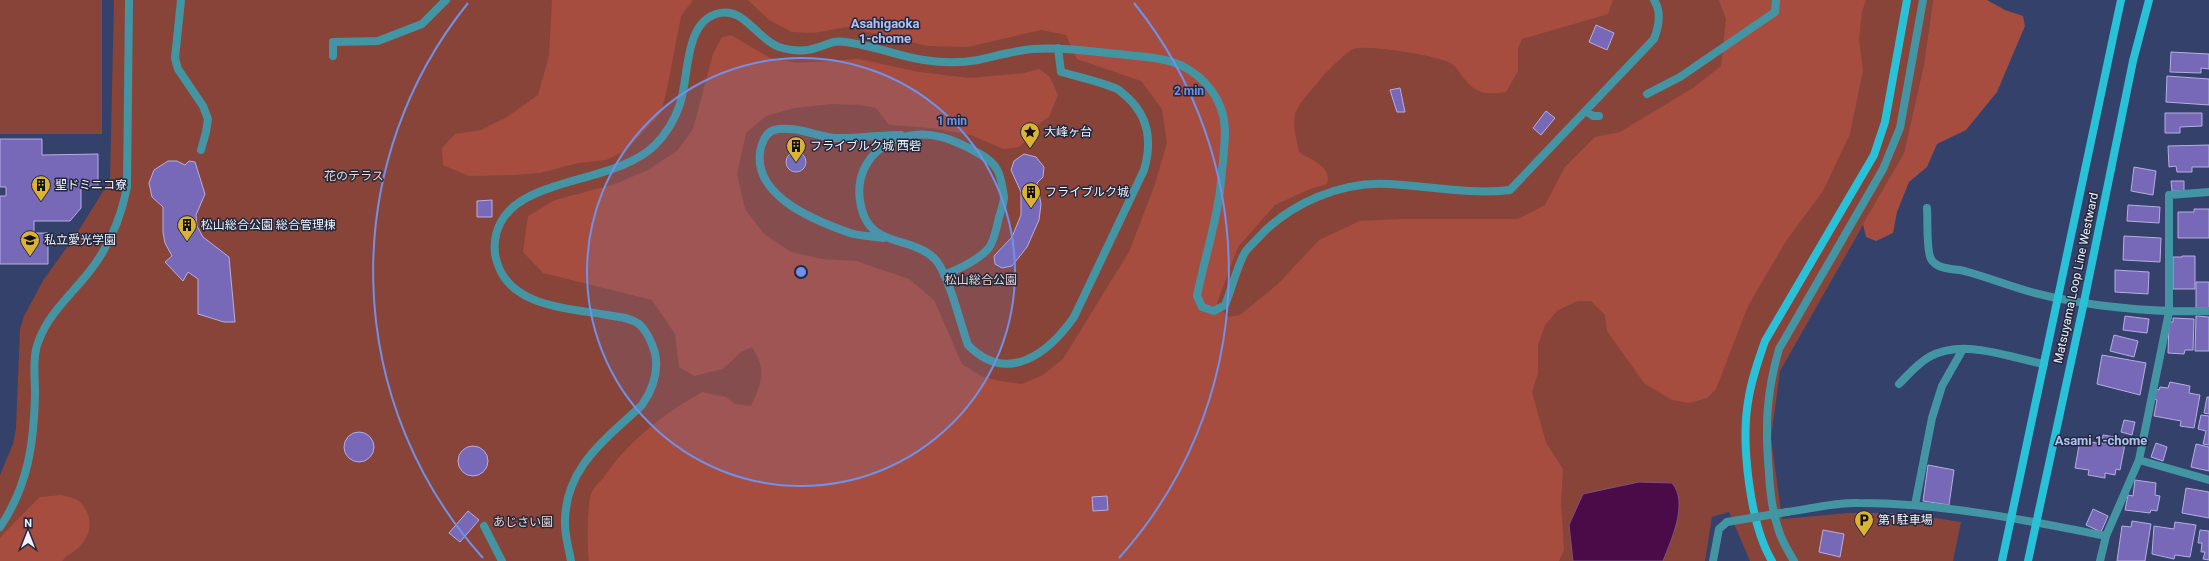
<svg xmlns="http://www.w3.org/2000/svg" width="2209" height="561" font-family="Roboto,'Noto Sans JP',sans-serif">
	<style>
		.green { fill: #894439 }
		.forest { fill: #a64d40 }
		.water { fill: #4b0b48; stroke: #7c517f }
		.building { fill: #7769b8; stroke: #b5aee3 }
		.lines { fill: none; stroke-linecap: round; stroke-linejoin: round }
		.street { stroke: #4495a3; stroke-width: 8 }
		.secondary { stroke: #29c1d8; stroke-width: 8 }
		.street-bridge { stroke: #4495a3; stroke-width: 8 }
		.ring { fill: none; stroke: #7190e7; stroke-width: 2 }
		.labels { text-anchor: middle; stroke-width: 3; stroke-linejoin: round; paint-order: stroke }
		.poi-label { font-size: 12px; fill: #f0f3fe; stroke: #23293d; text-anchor: start }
		.park-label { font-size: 12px; fill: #edd3ce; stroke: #23293d }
		.street-label { font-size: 12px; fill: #f0f3fe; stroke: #23293d }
		.neighbourhood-label { font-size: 13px; font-weight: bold; fill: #b0c1f4; stroke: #23293d }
		.centre { fill: #7190e7; stroke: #23293d; stroke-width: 2 }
		.ring-label { font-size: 12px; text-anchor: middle; font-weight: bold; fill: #7190e7; stroke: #23293d; stroke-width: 3; stroke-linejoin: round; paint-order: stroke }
	</style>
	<rect width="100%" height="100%" fill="#34416b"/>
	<path class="green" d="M0,0H102V134H0Z
		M114,0H1933L1924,64L1904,153L1780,371L1771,438L1782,519L1848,513H1904L1961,522L1953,561H1750L1729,512L1712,517L1705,561H0V475L13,444L16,429L20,329L24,316L44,279L76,235L110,180Z"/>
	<path class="forest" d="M552,0H693L681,16L667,89L661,113L625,151L606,160L578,163L540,173L514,175L469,176L443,165L442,148L455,134L481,130L507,117L538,95L549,56Z
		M748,0H1613L1608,14L1522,39L1518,48V71L1506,92C1484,95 1476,94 1462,76C1459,72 1456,66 1452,64C1440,56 1367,44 1353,49C1346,52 1323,75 1318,82C1292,113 1290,112 1299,152C1312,161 1332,166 1327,184L1310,189L1275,205L1238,247L1217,303L1227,317L1240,315L1278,284L1319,240L1360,221L1400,219H1518L1545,205L1565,167L1595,137L1620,132L1693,88L1721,66L1726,19L1719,0H1866L1862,12L1859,40L1863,70L1850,134L1823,191L1786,241L1748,306L1716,389L1707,398L1689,403L1672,400L1644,383L1607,331L1605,315L1591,301H1578L1558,310L1545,325L1538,345V373L1532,392L1546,443L1563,469L1561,503L1564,550L1559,561H589C587,549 587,506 591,494C593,488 600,482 604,477C629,440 664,414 702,392L726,397L735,404L751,406C762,382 767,371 752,347L741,352L723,369L694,376L679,367L675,334L652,300L543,273L523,252L528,216L555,200L615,184L648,170L677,151L693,129L713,54L722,37L731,35L770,58L797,63L859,59L919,72L970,78L1024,73L1039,69L1050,77L1058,95L1049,117L1031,129L1027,139L1019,147L1003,149L971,135L932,128L889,125L876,108L861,105L832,104L794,108L766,116L746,133L737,174L745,209L764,234L791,252L822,259L856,261L909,279L934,300L962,364L981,376L1000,381L1022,384L1043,375L1063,359L1129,252L1154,187L1167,143L1162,109L1141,81L1077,59L1066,35L1041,30L968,47L928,46L846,27L814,33L792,32L769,20Z
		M1933,0H1987L2005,10L2023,16L2025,26L1997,92L1966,130L1937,144L1927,167L1909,182L1897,212L1893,233L1876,241L1866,237L1863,224L1904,153L1924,64Z
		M62,495C67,497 76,498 80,502C93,515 93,534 79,547C74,552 67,555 62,561H0V538L11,526L40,497Z"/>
	<path class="water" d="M1639,482L1672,483C1689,503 1671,540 1663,561H1573L1569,525L1583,494Z"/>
	<path class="building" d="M1596,25L1614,33L1607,50L1589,42Z
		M2171,52L2209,54V69L2201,68V73L2170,72Z
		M2167,76L2209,79V105L2166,102Z
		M1400,88L1405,112H1397L1390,90Z
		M1546,111L1555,118L1541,135L1533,128Z
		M2165,113H2202V126L2180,127V133H2165Z
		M0,139H42V155L98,154V186H81V208L70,221H34V233H48V264H0V196H6V187H0Z
		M2209,145V167H2192V172H2177L2176,166L2169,167L2168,146Z
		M786 162a10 10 0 1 1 20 0a10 10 0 1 1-20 0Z
		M1024,154L1036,157L1044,167L1043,177L1037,183L1041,204L1039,220L1027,247L1012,266L1002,268L995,264L994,256L1012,237L1021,215V192L1011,170L1014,161Z
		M168,161H177L185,165L189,161L195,162L205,194L196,215L197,226L203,237L229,257L235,322H224L198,314V279L188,272L183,281L165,262L172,256L165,243L163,232V207L152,197L149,183L154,170Z
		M2134,167L2156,171L2153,195L2131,191Z
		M2171,181H2184V191H2172Z
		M492,200V217H477V201Z
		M2128,205L2160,207L2159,223L2127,221Z
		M2194,209H2209V238H2178V212H2194Z
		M2124,236L2161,238L2160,262L2123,260Z
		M2182,256H2195V289H2173V257H2182Z
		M2115,270L2149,272L2148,294L2115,292Z
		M2196,282H2209V308H2196Z
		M2125,316L2149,319L2147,333L2123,330Z
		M2196,316L2209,317V351H2195Z
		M2173,318L2194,319L2193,350H2185L2184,354L2168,353L2169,322H2173Z
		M2114,335L2138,341L2134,357L2110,351Z
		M2102,355L2146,363L2140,395L2097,384Z
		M2170,382L2190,386L2189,393L2200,395L2194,428L2180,426L2181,421L2154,416L2157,400L2154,399L2156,389L2159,390L2160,387L2168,388Z
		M2207,397H2209V414L2204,413Z
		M2201,415L2209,416V445L2203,444L2206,431L2198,429Z
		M2124,420L2135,422L2132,435L2121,432Z
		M344 447a15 15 0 1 1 30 0a15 15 0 1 1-30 0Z
		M2103,435L2126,439L2120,470L2116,469L2115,475L2105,473V478L2088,475L2089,470L2075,468L2080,440L2102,444Z
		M2156,443L2167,447L2163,461L2151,457Z
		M2196,444L2209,447V471L2191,467Z
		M458 461a15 15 0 1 1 30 0a15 15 0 1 1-30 0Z
		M1928,465L1954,470L1949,505L1923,501Z
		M2135,480L2156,483L2155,495L2160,496L2157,511L2151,510L2150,513L2125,510L2128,495L2133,496Z
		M2186,488L2209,492V518L2182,513Z
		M1107,496L1108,510L1093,511L1092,497Z
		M2093,509L2108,516L2101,532L2086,525Z
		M468,511L479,520L460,542L449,533Z
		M2132,521L2151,524L2145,561H2117L2122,526L2131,527Z
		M2175,522L2196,525L2190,557L2175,555L2174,559L2152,554L2154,526L2174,529Z
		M1823,530L1844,534L1840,557L1819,552Z
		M2200,530L2209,531V560L2203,559L2205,552H2201L2202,543H2198Z"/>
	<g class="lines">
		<path class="street" d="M181,0L175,58L178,69L203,106L208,119L206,132L201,150
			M333,56V42L378,41L422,24L446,0
			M1647,94L1680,77L1775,12L1776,0
			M1586,111L1593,116H1599
			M1927,208C1928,220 1926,250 1931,259C1938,271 1956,268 1968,272C1989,278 2010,286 2031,292C2084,306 2154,313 2209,311
			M883,238C872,236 860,236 850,233C816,221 754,197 760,152C761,144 766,132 774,130C794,125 815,136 834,138C856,139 878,135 901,135
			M944,275C959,269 977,261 988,249C994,242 997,226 999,217C1001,211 1004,203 1004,197C1003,190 1000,173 996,168C991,159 978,153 969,148C960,144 951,139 941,137C899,126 853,154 860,201C867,249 907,234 934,258C948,271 961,326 968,345C1007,385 1048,354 1074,317L1144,170C1152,143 1149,117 1127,97C1123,94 1119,89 1115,88C1098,81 1079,77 1061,72L1058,48
			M1899,384C1908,375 1917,364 1929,357C1963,338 2008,357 2044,364
			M2139,460L2209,480
			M1915,505L1932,418L1942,386L1963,349
			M1787,512C1810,509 1835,502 1859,503C1942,503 2025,520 2106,536
			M484,526L502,561
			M0,527C28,486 34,443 35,394C35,377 32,356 39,340C49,313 72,294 89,272C109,247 121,218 127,187L129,0
			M571,561C569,549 565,537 565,524C564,468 605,440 642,405C653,389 659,372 655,353C652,343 647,331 639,324C630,317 617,317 607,315C568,308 510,307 497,262C492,247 495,230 504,217C532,177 618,182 655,145C666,134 675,119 680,104C689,78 684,24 716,14C744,5 755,38 779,47C792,51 806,52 819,47C828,44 835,40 845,42C872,45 898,56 924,60C942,63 961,63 978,60C996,56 1014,51 1032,49C1064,47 1095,52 1127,55C1146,57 1169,58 1186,68C1204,78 1218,95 1223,115C1227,131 1224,146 1223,162C1221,176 1221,190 1218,203C1213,234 1203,265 1197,296L1202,307L1214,311L1225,305C1232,288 1236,270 1244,254C1247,248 1254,243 1258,238C1290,203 1342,181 1389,184C1429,186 1470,195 1510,190L1654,39C1659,26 1662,12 1654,0
			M1713,561L1719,529L1727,522
			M1794,561C1788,551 1781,540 1778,528C1772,510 1770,492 1769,473C1765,427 1766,394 1779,349L1883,169L1900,128L1923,0
			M2100,561L2106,536L2139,460L2169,312V195L2209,192"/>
		<path class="secondary" d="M1772,561C1750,525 1741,444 1748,402C1751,381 1758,361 1765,341L1874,155L1885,122L1907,0
			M2002,561L2121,0
			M2028,561L2084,302L2133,61L2149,0"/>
		<path class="street-bridge" d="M1727,522L1787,512"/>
	</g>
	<circle cx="801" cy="272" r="214" fill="#7190e7" fill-opacity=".12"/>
	<g class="ring">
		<circle cx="801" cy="272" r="214"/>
		<path d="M483 558A428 428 0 0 1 468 3M1134 3A428 428 0 0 1 1119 558"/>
	</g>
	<defs>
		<symbol id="sight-pin" viewBox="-11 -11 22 30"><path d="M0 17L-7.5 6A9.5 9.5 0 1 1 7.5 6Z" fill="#dab333" stroke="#23293d"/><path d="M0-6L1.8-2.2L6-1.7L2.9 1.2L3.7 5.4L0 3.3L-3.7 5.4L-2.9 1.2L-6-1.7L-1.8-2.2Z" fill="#111"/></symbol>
		<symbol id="building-pin" viewBox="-11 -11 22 30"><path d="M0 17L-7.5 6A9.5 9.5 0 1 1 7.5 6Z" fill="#dab333" stroke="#23293d"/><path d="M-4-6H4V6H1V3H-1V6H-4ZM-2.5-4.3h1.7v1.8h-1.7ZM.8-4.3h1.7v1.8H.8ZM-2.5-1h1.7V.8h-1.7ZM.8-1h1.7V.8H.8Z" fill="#111"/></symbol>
		<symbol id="school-pin" viewBox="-11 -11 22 30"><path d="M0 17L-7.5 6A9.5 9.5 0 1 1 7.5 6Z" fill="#dab333" stroke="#23293d"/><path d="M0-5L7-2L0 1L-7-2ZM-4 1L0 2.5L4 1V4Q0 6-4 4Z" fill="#111"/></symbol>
		<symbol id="parking-pin" viewBox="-11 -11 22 30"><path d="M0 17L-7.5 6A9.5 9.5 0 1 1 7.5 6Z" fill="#dab333" stroke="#23293d"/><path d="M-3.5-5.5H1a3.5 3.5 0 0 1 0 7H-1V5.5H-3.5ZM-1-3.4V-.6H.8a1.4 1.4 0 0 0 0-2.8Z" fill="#111"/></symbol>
	</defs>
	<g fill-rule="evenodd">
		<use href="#sight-pin" x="1019" y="121" width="22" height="30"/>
		<use href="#building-pin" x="785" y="135" width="22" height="30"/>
		<use href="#building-pin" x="30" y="174" width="22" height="30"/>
		<use href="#building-pin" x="1020" y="181" width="22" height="30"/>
		<use href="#building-pin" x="176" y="214" width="22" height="30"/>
		<use href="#school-pin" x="19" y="229" width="22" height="30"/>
		<use href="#parking-pin" x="1853" y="509" width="22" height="30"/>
	</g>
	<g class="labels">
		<g class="poi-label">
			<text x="1044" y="136">大峰ヶ台</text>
			<text x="810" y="150">フライブルク城 西砦</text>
			<text x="55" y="189">聖ドミニコ寮</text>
			<text x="1045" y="196">フライブルク城</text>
			<text x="201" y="229">松山総合公園 総合管理棟</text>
			<text x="44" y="244">私立愛光学園</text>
			<text x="1878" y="524">第1駐車場</text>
		</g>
		<g class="park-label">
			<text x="354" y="180">花のテラス</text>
			<text x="981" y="284">松山総合公園</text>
			<text x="523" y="526">あじさい園</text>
		</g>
		<g class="street-label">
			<text transform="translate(2076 278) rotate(-78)" y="4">Matsuyama Loop Line Westward</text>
		</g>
		<g class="neighbourhood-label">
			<text x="885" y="28">Asahigaoka<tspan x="885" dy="15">1-chome</tspan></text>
			<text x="2101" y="445">Asami 1-chome</text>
		</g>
	</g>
	<circle cx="801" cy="272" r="6" class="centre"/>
	<g class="ring-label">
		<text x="1189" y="95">2 min</text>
		<text x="952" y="125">1 min</text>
	</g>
	<g transform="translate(28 533)" stroke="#23293d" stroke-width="3" paint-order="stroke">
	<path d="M0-3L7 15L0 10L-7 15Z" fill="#f0f3fe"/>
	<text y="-6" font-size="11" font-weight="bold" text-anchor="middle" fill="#f0f3fe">N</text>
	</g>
</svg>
